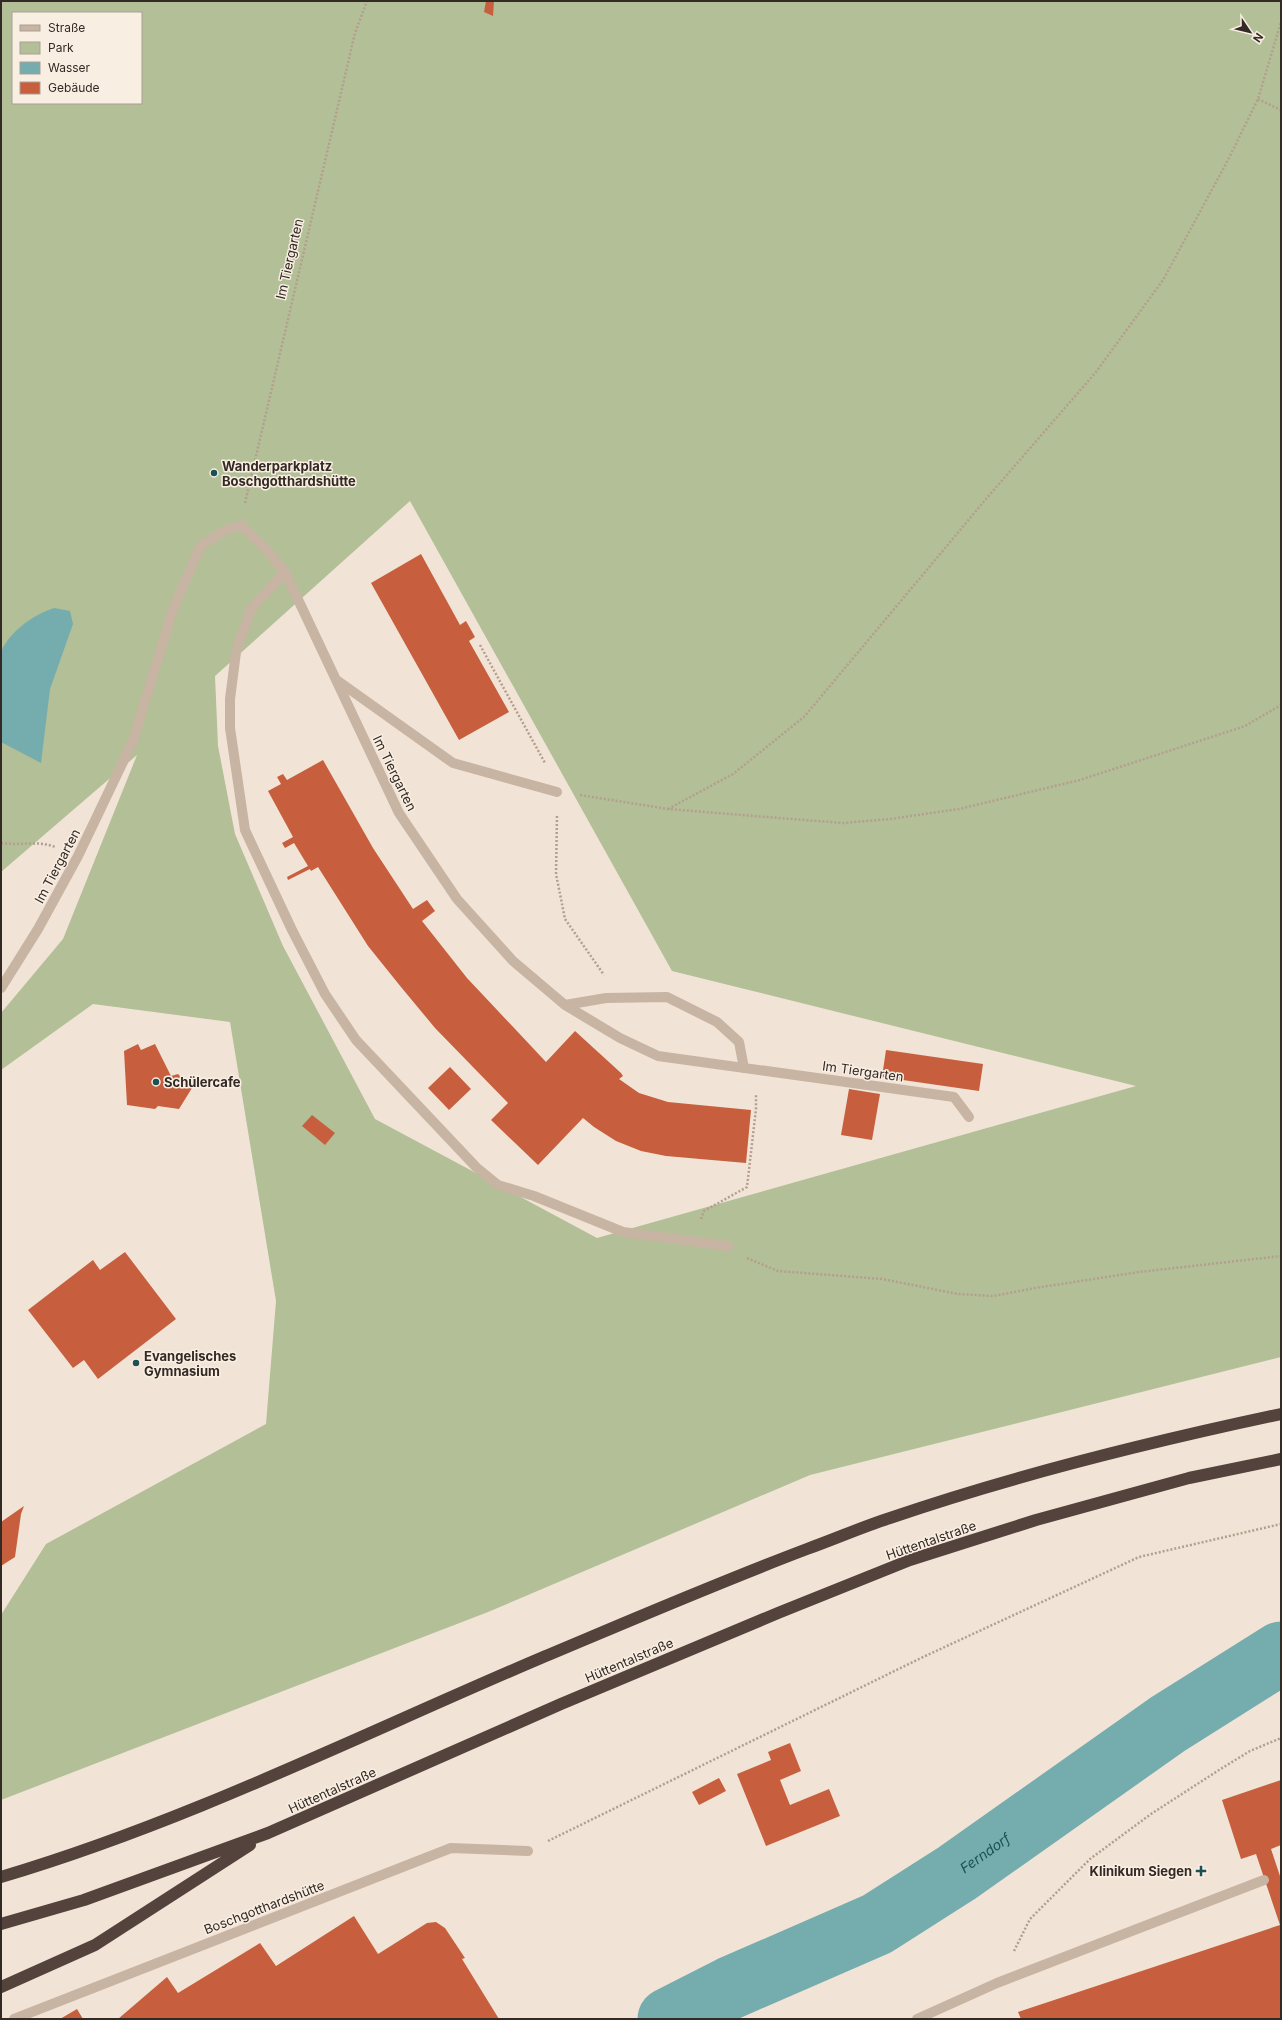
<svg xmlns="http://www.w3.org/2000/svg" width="1282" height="2020" font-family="Inter,sans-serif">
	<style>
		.green { fill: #b2bf97; fill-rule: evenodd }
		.water { fill: #75acae }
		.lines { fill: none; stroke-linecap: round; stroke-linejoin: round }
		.river { stroke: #75acae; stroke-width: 63 }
		.building { fill: #c75f3e }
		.path { stroke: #b49e8d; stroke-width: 2.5; stroke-dasharray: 2 2; stroke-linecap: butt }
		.lane { stroke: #c8b4a3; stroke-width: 10 }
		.street { stroke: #c8b4a3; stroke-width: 10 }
		.highway { stroke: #54433c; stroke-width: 12 }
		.poi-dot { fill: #1b5155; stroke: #f9eee2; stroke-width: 1.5 }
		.labels { text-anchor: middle; stroke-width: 3; stroke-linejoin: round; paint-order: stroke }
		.street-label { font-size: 13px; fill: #332925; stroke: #f9eee2 }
		.poi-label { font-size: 13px; font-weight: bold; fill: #332925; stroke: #f9eee2; text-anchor: start }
		.water-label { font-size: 14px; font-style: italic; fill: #1b5155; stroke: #f9eee2 }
	</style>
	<rect width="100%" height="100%" fill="#f1e4d6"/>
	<path class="green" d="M1,1H1281V1357L810,1475L488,1612L1,1800V1615L46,1544L266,1424L276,1301L230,1022L93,1004L1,1070V1013L63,939L137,755L1,872ZM13,13H141V103H13ZM410,501L672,971L1136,1086L597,1238L375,1119L283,946L235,834L218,746L215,676Z"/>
	<path class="water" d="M54,608L70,611L73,624L50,689L41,763L1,742V652C10,631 33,615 54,608Z"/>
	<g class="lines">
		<path class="river" id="s1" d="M669,2019L730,1988L877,1924L957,1873L1168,1724L1281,1653"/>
	</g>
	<path class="building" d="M486,1H494L493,16L484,12Z
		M421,554L460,625L466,621L475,637L469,641L509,712L459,740L371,583Z
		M323,760L373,848L413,909L427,900L435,911L422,921L467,978L546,1062L575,1031L621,1073L623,1076L619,1079L639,1093L668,1102L751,1110L746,1163L666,1156L641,1151L616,1141L594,1127L583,1118L538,1165L491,1120L508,1103L435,1028L401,987L368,946L318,867L311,871L310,869L288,880L287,877L308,866L294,843L285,848L282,843L293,837L268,791L281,784L277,777L283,774L287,780Z
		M138,1044L141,1050L155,1044L171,1076L178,1074L192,1088L179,1109L158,1106L155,1109L127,1105L124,1051Z
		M886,1050L983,1064L979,1091L882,1077Z
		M450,1067L471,1089L449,1110L428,1088Z
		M849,1089L880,1094L872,1140L841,1135Z
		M312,1115L335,1133L325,1145L302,1126Z
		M125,1252L176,1319L98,1379L84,1360L73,1368L28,1310L93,1260L100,1270Z
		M24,1506L21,1514L15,1557L1,1566V1522Z
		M790,1743L801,1771L780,1780L790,1805L829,1789L840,1816L766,1846L737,1774L771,1760L768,1752Z
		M719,1778L726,1791L699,1805L692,1792Z
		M1281,1780V1845L1271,1849L1281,1879V2019H1021L1018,2012L1280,1925L1256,1854L1241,1859L1222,1800Z
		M354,1916L378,1954L427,1923L436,1922L445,1928L465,1958L462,1959L499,2019H118L167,1977L178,1993L260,1943L276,1966Z
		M77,2009L83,2019H60Z"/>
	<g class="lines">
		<path class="path" d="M1258,99L1281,110
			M245,503L355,33L367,1
			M480,645L545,763
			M580,795L668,809L792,819L843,823L890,819L959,809L1080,780L1245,726L1281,705
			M668,809L733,774L804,717L986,499L1096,372L1163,280L1228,160L1258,99L1281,22
			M557,816L556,874L565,919L604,975
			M1,843C20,846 37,840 55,847
			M701,1219L704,1211L747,1187L756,1109V1094
			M747,1258L778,1271L882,1279L958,1294L994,1296L1035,1288L1139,1272L1281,1256
			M548,1841L921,1658L1139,1557L1281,1524
			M1014,1951L1030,1919L1090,1859L1151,1814L1219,1770L1250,1751L1281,1738"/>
		<path class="lane" d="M338,681L453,763L557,792
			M565,1005L606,998L667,997L717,1022L739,1042L744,1068
			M728,1246L623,1232L534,1196L498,1185L476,1167L356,1040L325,994L292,930L245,830L230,728V699L236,652L251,609L285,572L399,813L457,899L513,961L565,1005L620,1038L658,1056L954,1097L969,1117
			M917,2019L997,1983L1264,1880"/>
		<path class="street" d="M1,988L38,929L78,856L133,741L173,609L201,545L224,531L241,525L263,546L285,572
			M14,2019L451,1848L528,1851"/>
		<path class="highway" d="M1,1877C187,1822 362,1734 541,1658C629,1621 717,1583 807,1549C835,1539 862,1527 890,1518C1018,1474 1149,1442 1281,1414
			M1,1924L84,1900L268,1833L561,1704L778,1613L910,1560L1036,1520L1189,1478L1281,1459
			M1,1987L95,1945L250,1845"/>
	</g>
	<g class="poi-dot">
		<circle cx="214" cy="473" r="4"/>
		<circle cx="156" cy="1082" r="4"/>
		<circle cx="136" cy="1363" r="4"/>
		<path d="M1199 1865h4v4h4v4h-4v4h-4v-4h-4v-4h4z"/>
	</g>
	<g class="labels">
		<g class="street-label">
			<text transform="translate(289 259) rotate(-77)" y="5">Im Tiergarten</text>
			<text transform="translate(395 773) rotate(64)" y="5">Im Tiergarten</text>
			<text transform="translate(57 866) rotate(-62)" y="5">Im Tiergarten</text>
			<text transform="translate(863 1071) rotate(8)" y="5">Im Tiergarten</text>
			<text transform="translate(931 1540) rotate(-19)" y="5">Hüttentalstraße</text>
			<text transform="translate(629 1660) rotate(-23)" y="5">Hüttentalstraße</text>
			<text transform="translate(332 1790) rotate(-24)" y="5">Hüttentalstraße</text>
			<text transform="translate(264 1907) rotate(-21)" y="5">Boschgotthardshütte</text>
		</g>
		<g class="poi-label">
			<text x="222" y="471">Wanderparkplatz<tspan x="222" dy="15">Boschgotthardshütte</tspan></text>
			<text x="164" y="1087">Schülercafe</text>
			<text x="144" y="1361">Evangelisches<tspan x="144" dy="15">Gymnasium</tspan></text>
			<text x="1192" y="1876" text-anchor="end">Klinikum Siegen</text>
		</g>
		<g class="water-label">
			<text dy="5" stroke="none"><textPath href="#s1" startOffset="358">Ferndorf</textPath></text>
		</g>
	</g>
	<rect width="1282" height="2020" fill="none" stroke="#332925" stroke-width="4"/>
	<rect x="12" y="12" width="130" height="92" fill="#f9eee2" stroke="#aa9f96"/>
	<rect x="20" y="25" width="20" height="6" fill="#c8b4a3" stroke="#aa9f96"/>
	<text x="48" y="32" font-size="12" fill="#332925">Straße</text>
	<rect x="20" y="42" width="20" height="12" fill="#b2bf97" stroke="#aa9f96"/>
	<text x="48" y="52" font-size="12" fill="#332925">Park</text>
	<rect x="20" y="62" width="20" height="12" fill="#75acae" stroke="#aa9f96"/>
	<text x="48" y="72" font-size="12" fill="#332925">Wasser</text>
	<rect x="20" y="82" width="20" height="12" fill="#c75f3e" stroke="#aa9f96"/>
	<text x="48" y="92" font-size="12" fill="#332925">Gebäude</text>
	<g transform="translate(1250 32) rotate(125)" stroke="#f9eee2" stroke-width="3" paint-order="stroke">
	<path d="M0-3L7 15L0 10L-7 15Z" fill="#332925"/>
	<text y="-6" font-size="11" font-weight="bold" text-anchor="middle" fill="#332925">N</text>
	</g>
</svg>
